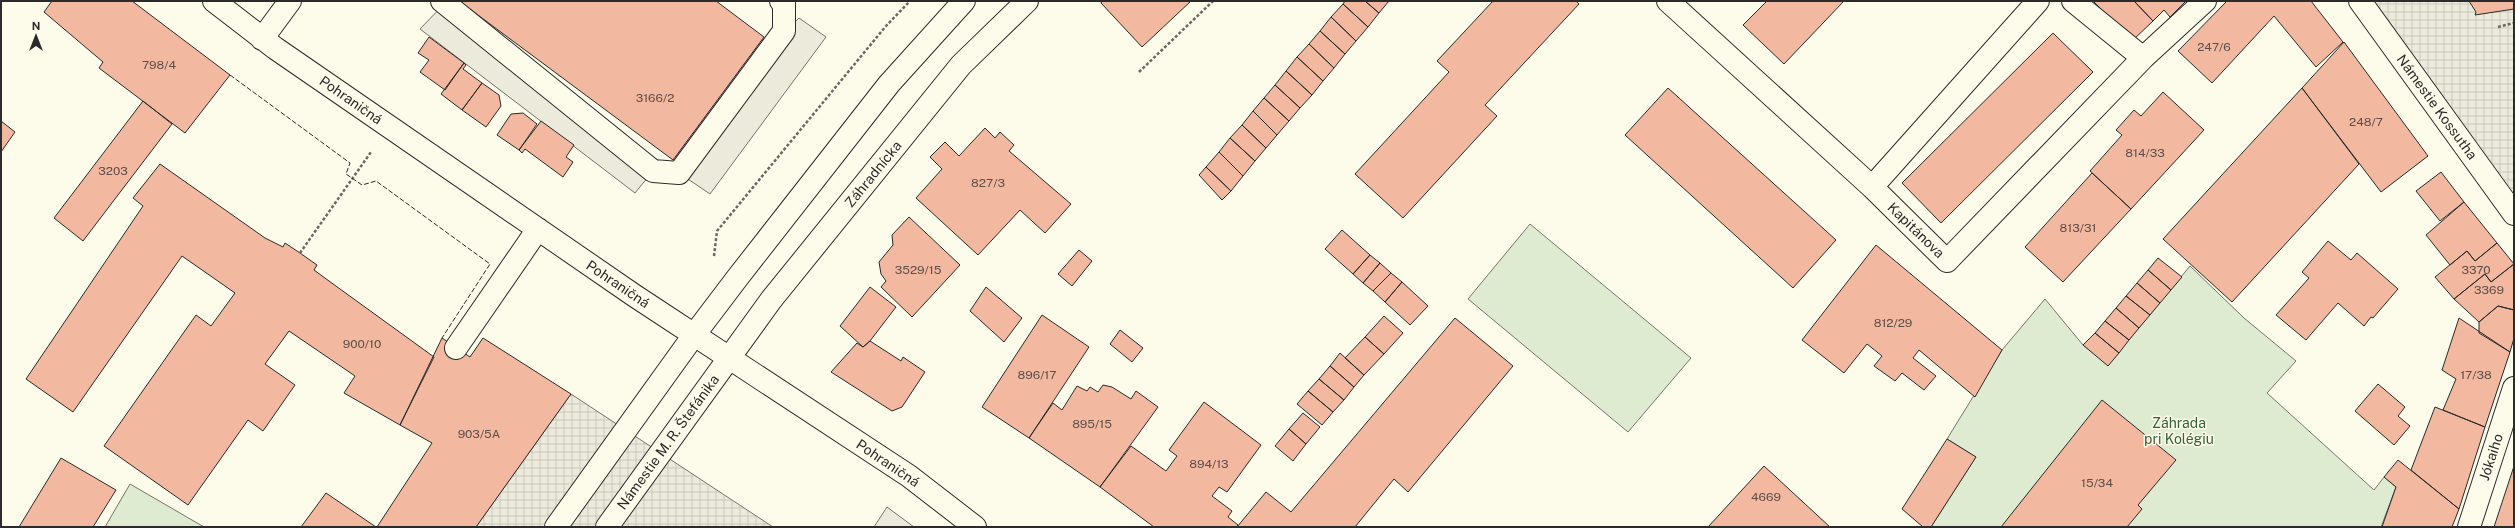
<svg xmlns="http://www.w3.org/2000/svg" width="2515" height="528" font-family="'Public Sans',sans-serif">
	<style>
		.garden { fill: #deebd1; stroke: #74746e }
		.parking { fill: #eceadb; stroke: #74746e }
		.plaza { fill: url(#plaza-grid); stroke: #74746e }
		.building { fill: #f2b8a0; stroke: #2b2b2b }
		.lines { fill: none; stroke-linecap: round; stroke-linejoin: round }
		.minor-casing { stroke: #2b2b2b; stroke-width: 24 }
		.major-casing { stroke: #2b2b2b; stroke-width: 24 }
		.path { stroke: #6a6964; stroke-width: 2.5; stroke-dasharray: 3 2; stroke-linecap: butt }
		.minor { stroke: #fdfbea; stroke-width: 22 }
		.major { stroke: #fdfbea; stroke-width: 22 }
		.fence { stroke: #2b2b2b; stroke-width: 1; stroke-dasharray: 5 2; stroke-linecap: butt }
		.labels { text-anchor: middle; stroke-width: 3; stroke-linejoin: round; paint-order: stroke }
		.number-label { font-size: 12px; fill: #5d4e48 }
		.street-label { font-size: 14px; fill: #2b2b2b; stroke: #fdfbea }
		.park-label { font-size: 14px; fill: #34623c; stroke: #fdfbea }
	</style>
	<defs>
		<pattern id="plaza-grid" width="8" height="8" patternUnits="userSpaceOnUse"><rect width="8" height="8" fill="#eceadb"/><path d="M0 4h8M4 0v8" fill="none" stroke="#cbc9bc"/></pattern>
	</defs>
	<rect width="100%" height="100%" fill="#fdfbea"/>
	<path class="garden" d="M1530,224L1691,358L1628,432L1468,299Z
		M2190,266L2244,318L2296,361L2267,393L2374,490L2384,477L2396,487L2381,527H1931L1976,457L1947,439L2002,350L2045,299L2083,345L2108,365Z
		M130,484L204,527H105Z"/>
	<path class="parking" d="M445,3L653,171L635,193L420,29Z
		M799,18L826,37L710,194L679,173L780,37Z
		M887,507L914,527H874Z"/>
	<path class="plaza" d="M2360,1H2514V211Z
		M571,394L773,527H476Z"/>
	<path class="building" d="M52,1H132L230,75L185,133L99,68L103,62L44,12Z
		M459,1H716L764,37L673,160Z
		M1102,1H1191L1142,47L1101,3Z
		M1345,1H1365L1379,13L1368,27L1343,4Z
		M1365,1H1389L1379,13Z
		M1493,1H1576L1579,4L1485,105L1497,116L1403,218L1355,174L1449,72L1437,61Z
		M1767,1H1844L1784,64L1743,25Z
		M2093,1H2134L2153,21L2132,41Z
		M2134,1H2186L2170,17L2164,10L2153,21Z
		M2227,1H2311L2343,42L2316,67L2274,16L2212,83L2178,51Z
		M2469,1H2514V9L2475,15L2476,12Z
		M1343,4L1368,27L1356,41L1331,17Z
		M1331,17L1356,41L1345,54L1320,31Z
		M1320,31L1345,54L1334,68L1309,44Z
		M2053,33L2093,72L1941,223L1902,183Z
		M429,37L464,63L445,90L420,72L429,60L418,53Z
		M2344,42L2428,156L2381,192L2302,88Z
		M1309,44L1334,68L1323,81L1297,57Z
		M1297,57L1323,81L1312,95L1286,71Z
		M464,63L466,65L463,69L482,83L462,110L441,94Z
		M1286,71L1312,95L1300,108L1275,85Z
		M482,83L499,95L501,106L486,127L462,110Z
		M1275,85L1300,108L1289,121L1264,98Z
		M1668,88L1836,240L1793,288L1625,135Z
		M2302,88L2359,164L2232,302L2163,239Z
		M2163,92L2204,130L2131,209L2090,171L2122,135L2116,130L2134,110L2141,116Z
		M1264,98L1289,121L1277,135L1253,111Z
		M143,101L172,124L83,241L54,218Z
		M1253,111L1277,135L1266,148L1242,125Z
		M523,113L537,124L519,150L497,135L511,114Z
		M1,121L15,132L1,152Z
		M541,121L574,145L566,157L573,162L563,177L525,149L522,153L519,150Z
		M1242,125L1266,148L1255,161L1230,138Z
		M985,128L995,138L1000,132L1014,145L1009,151L1071,204L1045,233L1020,210L978,255L916,198L942,169L930,157L945,142L959,156Z
		M1230,138L1255,161L1243,176L1219,152Z
		M1219,152L1243,176L1231,191L1206,167Z
		M160,164L265,238L283,247L285,243L300,253L317,265L314,270L329,281L434,357L400,425L344,393L355,376L289,331L265,364L295,385L263,431L248,420L188,505L104,446L196,315L211,326L235,293L182,256L73,412L26,379L143,206L133,198Z
		M1206,167L1231,191L1222,200L1199,175Z
		M2441,172L2464,202L2440,221L2416,191Z
		M2092,173L2131,209L2063,282L2025,247Z
		M2464,202L2497,243L2475,261L2467,251L2450,265L2426,235Z
		M909,217L960,265L912,317L881,287L886,281L881,274L879,262L893,245L892,235Z
		M1342,230L1370,255L1353,274L1325,249Z
		M2328,241L2351,260L2357,253L2398,289L2373,318L2371,317L2364,326L2338,303L2306,340L2276,315L2309,278L2302,272Z
		M2497,243L2514,264L2491,282L2485,274L2454,299L2435,277L2467,251L2475,261Z
		M1876,245L2002,350L1975,397L1919,350L1913,358L1936,376L1924,390L1902,373L1895,381L1874,366L1882,356L1867,344L1844,373L1802,340Z
		M1079,250L1092,261L1072,286L1058,274Z
		M1370,255L1380,263L1363,283L1353,274Z
		M2158,258L2182,277L2171,290L2148,270Z
		M1380,263L1391,273L1373,291L1363,283Z
		M2514,264V310L2498,306L2479,322L2454,299L2485,274L2491,282Z
		M2148,270L2171,290L2160,303L2137,283Z
		M1391,273L1402,282L1385,302L1373,291Z
		M1402,282L1428,306L1410,325L1385,302Z
		M2137,283L2160,303L2150,315L2126,296Z
		M870,287L896,307L870,341L863,347L840,326Z
		M986,287L1022,318L1004,342L970,311Z
		M2126,296L2150,315L2139,328L2116,308Z
		M2498,306L2514,310V338L2510,352L2479,333V322Z
		M2116,308L2139,328L2129,340L2105,321Z
		M1042,315L1089,347L1029,438L982,407Z
		M1384,316L1403,333L1384,354L1365,337Z
		M1455,318L1513,366L1408,492L1394,479L1355,527H1237L1266,492L1291,512Z
		M2459,318L2510,352L2485,427L2443,410L2456,379L2442,370Z
		M2105,321L2129,340L2119,353L2095,333Z
		M1120,330L1143,348L1132,362L1110,344Z
		M2095,333L2119,353L2108,366L2083,345Z
		M1365,337L1384,354L1364,375L1345,358Z
		M442,338L470,357L483,338L571,394L476,527H377L432,443L400,425Z
		M870,341L901,361L903,357L925,372L902,407L892,411L831,372L857,343L863,347Z
		M1340,353L1364,375L1354,387L1330,366Z
		M1330,366L1354,387L1344,400L1319,379Z
		M1319,379L1344,400L1333,412L1308,391Z
		M2378,384L2405,407L2398,416L2410,426L2394,445L2355,411Z
		M1103,385L1112,387L1131,399L1136,391L1158,407L1100,487L1029,438L1053,403L1062,410L1077,386L1087,391L1090,387L1098,392Z
		M1308,391L1333,412L1322,425L1297,404Z
		M2102,400L2176,460L2138,505L2142,509L2127,527H2001Z
		M1204,402L1261,445L1227,492L1219,487L1212,496L1232,511L1228,517L1238,525L1237,527H1154L1100,487L1131,446L1166,471L1177,456L1169,450Z
		M2435,407L2485,427L2459,509L2411,470Z
		M1303,413L1320,427L1306,444L1289,429Z
		M1289,429L1306,444L1293,461L1275,446Z
		M1947,439L1976,457L1931,527H1923L1902,509Z
		M61,458L116,490L93,527H19Z
		M2398,460L2459,509L2452,527H2382L2396,487L2384,477Z
		M1764,466L1830,527H1708Z
		M2514,466V527H2494Z
		M326,493L376,527H301Z"/>
	<g class="lines">
		<defs>
			<path id="minor" d="M214,1L275,48L635,296L909,476L975,527
				M442,1L653,171L679,173L784,31V3L781,1
				M1668,1L1872,187L1947,261L2143,58L2205,1
				M2073,1L2143,58
				M2360,1L2514,214
				M262,39L290,1
				M1872,187L2038,1
				M456,348L538,229
				M2469,527L2514,388"/>
			<path id="major" d="M556,527L694,335L738,277L889,84L964,1
				M607,527L771,300L961,65L1027,1"/>
		</defs>
		<use href="#minor" class="minor-casing"/>
		<use href="#major" class="major-casing"/>
		<path class="path" d="M2498,27L2514,23
			M1139,72L1213,1
			M300,253L371,152
			M714,256L717,231L886,26L910,1"/>
		<use href="#minor" class="minor"/>
		<use href="#major" class="major"/>
		<path class="fence" d="M230,75L350,163L346,174L362,185L376,181L490,264L442,338"/>
	</g>
	<g class="labels">
		<g class="number-label">
			<text x="2214" y="51">247/6</text>
			<text x="159" y="69">798/4</text>
			<text x="655" y="102">3166/2</text>
			<text x="2366" y="126">248/7</text>
			<text x="2145" y="157">814/33</text>
			<text x="113" y="175">3203</text>
			<text x="988" y="187">827/3</text>
			<text x="2078" y="232">813/31</text>
			<text x="918" y="274">3529/15</text>
			<text x="2476" y="274">3370</text>
			<text x="2489" y="294">3369</text>
			<text x="1893" y="327">812/29</text>
			<text x="362" y="348">900/10</text>
			<text x="1037" y="379">896/17</text>
			<text x="2476" y="379">17/38</text>
			<text x="1092" y="428">895/15</text>
			<text x="479" y="438">903/5A</text>
			<text x="1209" y="468">894/13</text>
			<text x="2097" y="487">15/34</text>
			<text x="1766" y="501">4669</text>
		</g>
		<g class="street-label">
			<text transform="translate(351 100) rotate(35)" y="5">Pohraničná</text>
			<text transform="translate(2437 107) rotate(54)" y="5">Námestie Kossutha</text>
			<text transform="translate(873 174) rotate(-51)" y="5">Záhradnícka</text>
			<text transform="translate(1916 230) rotate(44)" y="5">Kapitánova</text>
			<text transform="translate(618 284) rotate(34)" y="5">Pohraničná</text>
			<text transform="translate(668 442) rotate(-54)" y="5">Námestie M. R. Štefánika</text>
			<text transform="translate(2491 457) rotate(-72)" y="5">Jókaiho</text>
			<text transform="translate(888 463) rotate(34)" y="5">Pohraničná</text>
		</g>
		<g class="park-label">
			<text x="2179" y="428">Záhrada<tspan x="2179" dy="16">pri Kolégiu</tspan></text>
		</g>
	</g>
	<rect width="2515" height="528" fill="none" stroke="#2b2b2b" stroke-width="4"/>
	<g transform="translate(36 36)" stroke="#fdfbea" stroke-width="3" paint-order="stroke">
	<path d="M0-3L7 15L0 10L-7 15Z" fill="#2b2b2b"/>
	<text y="-6" font-size="11" font-weight="bold" text-anchor="middle" fill="#2b2b2b">N</text>
	</g>
</svg>
